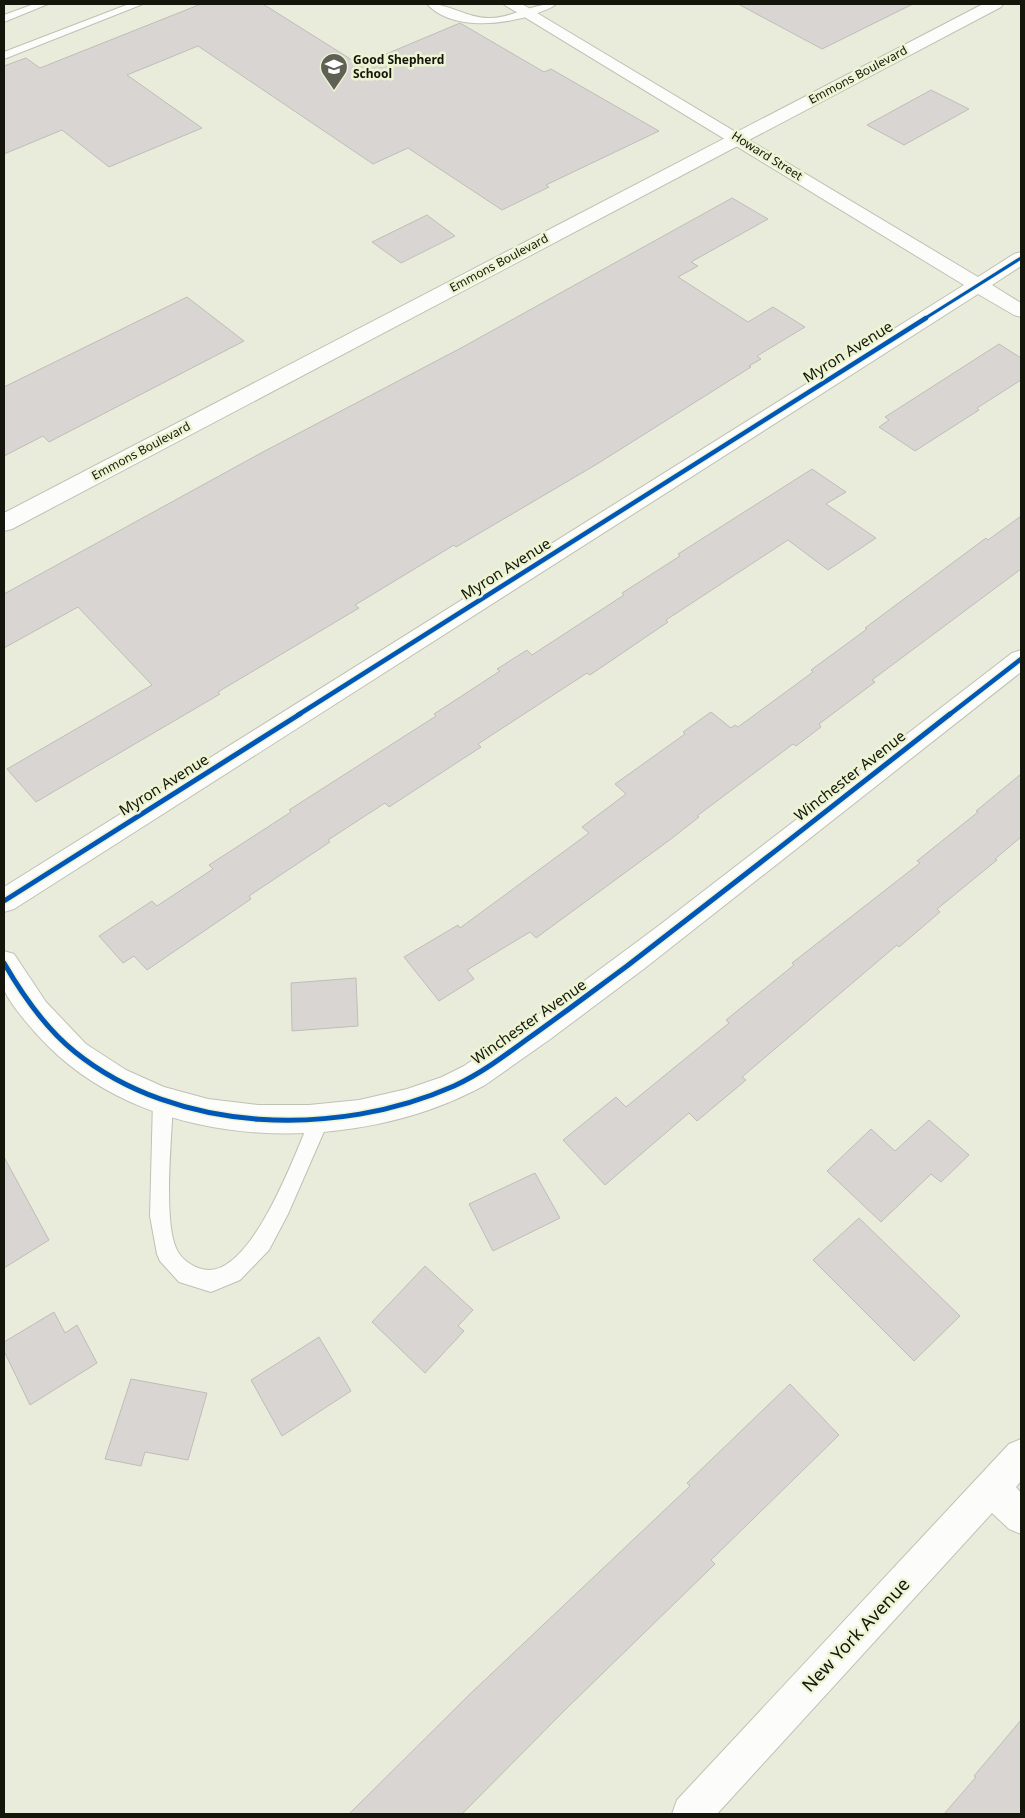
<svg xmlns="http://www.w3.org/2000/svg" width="1025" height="1818" font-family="'Noto Sans',sans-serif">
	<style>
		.building { fill: #d9d5d2; stroke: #c0bdb9 }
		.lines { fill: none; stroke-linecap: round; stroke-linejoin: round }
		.service-casing { stroke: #bfc1b4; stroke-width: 2 }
		.minor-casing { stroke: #bfc1b4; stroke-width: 2 }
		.tertiary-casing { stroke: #bfc1b4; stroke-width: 2 }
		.service { fill: #fcfcfa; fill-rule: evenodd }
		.minor { fill: #fcfcfa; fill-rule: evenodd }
		.tertiary { fill: #fcfcfa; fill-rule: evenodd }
		.cycleway-far2-casing { stroke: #edf4d3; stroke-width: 5 }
		.cycleway-far1-casing { stroke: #edf4d3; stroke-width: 7 }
		.cycleway-casing { stroke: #edf4d3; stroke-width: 8 }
		.cycleway-far2 { stroke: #0057b8; stroke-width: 3 }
		.cycleway-far1 { stroke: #0057b8; stroke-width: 4.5 }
		.cycleway { stroke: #0057b8; stroke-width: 5 }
		.labels { text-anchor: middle; stroke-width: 5; stroke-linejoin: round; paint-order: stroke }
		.far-poi-label { font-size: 12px; font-weight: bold; fill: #14160b; stroke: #edf4d3; text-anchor: start }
		.far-street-label { font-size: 12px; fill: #14160b; stroke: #edf4d3 }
		.street-label { font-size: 15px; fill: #14160b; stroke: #edf4d3 }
		.near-street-label { font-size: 18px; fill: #14160b; stroke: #edf4d3 }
	</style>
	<rect width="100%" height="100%" fill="#e9ecdb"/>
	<path class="building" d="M201,4H263L360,65L460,23L544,72L551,69L659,131L546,185L549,187L502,210L408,148L373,164L198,46L127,75L202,128L109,167L62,130L4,154V66L26,58L40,68Z
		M738,4H913L822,49Z
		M931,90L969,109L904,145L867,125Z
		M732,198L768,219L691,262L698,266L678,277L748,322L773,307L805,327L757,356L761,359L749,366L751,367L597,464L456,547L454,545L355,605L359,608L218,692L220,694L36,802L7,769L152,685L78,607L4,648V594L261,453L461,348Z
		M427,215L455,236L401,263L372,242Z
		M187,297L244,341L49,442L43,436L4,456V387Z
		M999,344L1021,358V380L977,408L979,410L915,451L879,427L889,420L885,417Z
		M812,469L846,492L826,504L876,538L828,570L788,540L666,620L668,622L590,675L587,673L478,744L481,747L389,807L385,803L328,840L330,842L249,896L251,899L147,970L134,956L123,963L99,936L152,901L157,906L213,869L209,865L291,812L289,810L436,716L434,714L500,671L497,669L527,650L532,655L624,595L622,593L680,556L678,554Z
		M1021,516V569L872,680L875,682L819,724L821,727L796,746L793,744L697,816L699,817L671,839L536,938L530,932L467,970L474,979L439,1001L404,957L458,925L460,928L589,833L582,827L626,794L615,784L685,734L683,732L711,712L731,728L735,725L738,727L813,672L811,670L867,629L865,628L986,538L988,540Z
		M1021,774V837L995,859L997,860L937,909L940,912L899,947L897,945L742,1077L746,1080L697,1121L689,1113L605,1185L563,1140L616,1097L626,1107L729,1023L726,1020L794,965L792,963L920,863L917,861L978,812L976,811Z
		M356,978L358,1026L292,1031L291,983Z
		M929,1120L969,1155L941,1182L931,1174L881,1222L827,1171L871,1129L895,1151Z
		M4,1157L49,1240L4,1268Z
		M535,1173L560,1218L493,1251L469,1204Z
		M859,1218L960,1316L914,1361L813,1260Z
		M425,1266L473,1310L458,1326L464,1331L425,1373L372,1322Z
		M54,1312L65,1333L77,1325L97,1363L30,1405L4,1351V1342Z
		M319,1337L351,1391L282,1436L251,1380Z
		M131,1379L207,1393L188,1460L145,1452L141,1466L105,1459Z
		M790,1384L839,1435L711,1560L715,1564L566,1709L462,1814H349L470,1694L690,1486L687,1483Z
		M1021,1720V1814H944L976,1777L974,1776Z"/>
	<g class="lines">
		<defs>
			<path id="service" d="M34,4H48L4,22V15Z
				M129,4H143L4,59V52Z
				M427,4C449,3 468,19 491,18C514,17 534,3 556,4C551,9 542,11 535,14C504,25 452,31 427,4Z
				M163,1091L170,1094L173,1100C172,1136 163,1218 176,1248C180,1258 192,1267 202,1269C250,1283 297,1149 312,1114L319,1111L326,1114L329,1120L288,1214L269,1250L240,1280L211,1292L179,1282L160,1261L157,1254L150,1216L153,1100L156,1094Z"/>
			<path id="minor" d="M503,4H522L978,277L1014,254L1021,252V266L992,285L1021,303V317L1014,315L978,294L14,909L4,912V887L964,285Z
				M1021,650V672L645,968L549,1040L485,1085C356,1156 156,1154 48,1046C36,1034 9,1004 4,989C1,979 3,961 4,951L14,954L46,1002L86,1044L126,1070L164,1087L208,1099L258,1105H309L359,1100L407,1089L442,1077L464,1066L545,1010L657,927L1012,653Z
				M1021,1439V1481L1016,1487L1021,1493V1534L1009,1529L992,1513L717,1814H672L677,1800L1009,1444Z"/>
			<path id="tertiary" d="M983,4H1003L1001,7L12,529L4,531V513Z"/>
		</defs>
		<use href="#service" class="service-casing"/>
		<use href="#minor" class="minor-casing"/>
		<use href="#tertiary" class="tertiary-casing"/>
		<use href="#service" class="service"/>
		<use href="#minor" class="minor"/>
		<use href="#tertiary" class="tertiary"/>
		<defs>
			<path id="cycleway-far2" d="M924,319L1021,258"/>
			<path id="cycleway-far1" d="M298,715L926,318
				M949,715L1021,659"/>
			<path id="cycleway" d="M4,901L300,714
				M4,963C23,996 45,1028 75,1052C177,1134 337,1138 454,1086C480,1074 503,1057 526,1040C560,1016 593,991 627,966C735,883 843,798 950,714"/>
		</defs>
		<use href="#cycleway-far2" class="cycleway-far2-casing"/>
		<use href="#cycleway-far1" class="cycleway-far1-casing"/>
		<use href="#cycleway" class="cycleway-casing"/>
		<use href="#cycleway-far2" class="cycleway-far2"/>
		<use href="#cycleway-far1" class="cycleway-far1"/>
		<use href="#cycleway" class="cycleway"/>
	</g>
	<defs>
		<symbol id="school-pin" viewBox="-11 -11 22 30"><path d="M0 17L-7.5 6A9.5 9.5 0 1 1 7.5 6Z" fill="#5f6154" stroke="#edf4d3"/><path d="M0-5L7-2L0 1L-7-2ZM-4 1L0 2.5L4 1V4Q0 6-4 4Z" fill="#fff"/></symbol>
	</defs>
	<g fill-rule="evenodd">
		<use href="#school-pin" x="318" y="51" width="32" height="43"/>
	</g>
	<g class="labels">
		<g class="far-poi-label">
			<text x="353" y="64">Good Shepherd<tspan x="353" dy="14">School</tspan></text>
		</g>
		<g class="far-street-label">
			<text transform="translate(858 75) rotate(-28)" y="4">Emmons Boulevard</text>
			<text transform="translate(767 156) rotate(32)" y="4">Howard Street</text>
			<text transform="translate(499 263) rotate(-28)" y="4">Emmons Boulevard</text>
			<text transform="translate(141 451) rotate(-28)" y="4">Emmons Boulevard</text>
		</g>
		<g class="street-label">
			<text transform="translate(848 352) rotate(-32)" y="5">Myron Avenue</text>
			<text transform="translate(506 569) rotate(-32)" y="5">Myron Avenue</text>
			<text transform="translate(850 776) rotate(-38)" y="5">Winchester Avenue</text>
			<text transform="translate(164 785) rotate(-32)" y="5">Myron Avenue</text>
			<text transform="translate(529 1022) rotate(-35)" y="5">Winchester Avenue</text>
		</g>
		<g class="near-street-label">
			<text transform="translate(856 1635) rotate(-47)" y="6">New York Avenue</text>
		</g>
	</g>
	<rect width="1025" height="1818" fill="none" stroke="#14160b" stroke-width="10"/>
</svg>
